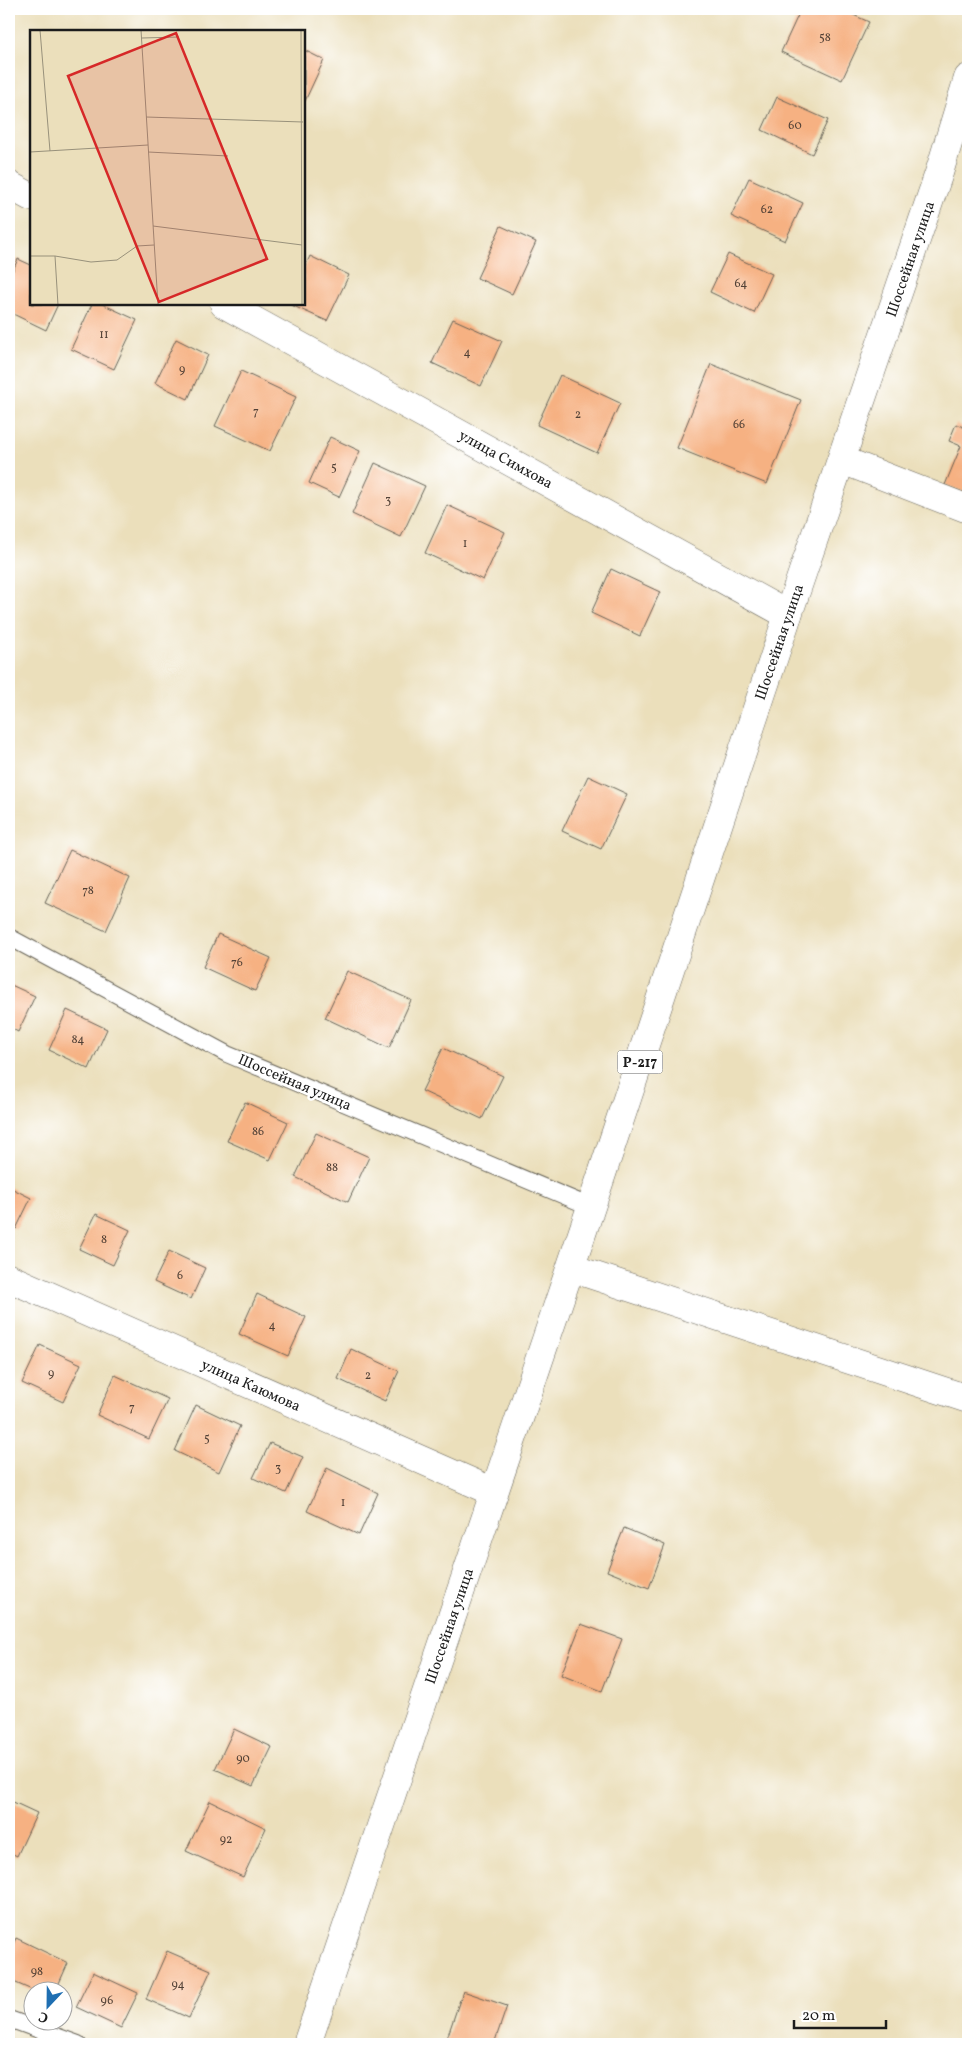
<svg xmlns="http://www.w3.org/2000/svg" width="977" height="2053" font-family="Vollkorn,serif">
	<style>
		.building { fill: #f6b182 }
		.lines { fill: none; stroke-linecap: round; stroke-linejoin: round }
		.lane-casing { stroke: #646054; stroke-width: 18 }
		.street-casing { stroke: #646054; stroke-width: 29 }
		.highway-casing { stroke: #646054; stroke-width: 29 }
		.lane { stroke: #fff; stroke-width: 16 }
		.street { stroke: #fff; stroke-width: 28 }
		.highway { stroke: #fff; stroke-width: 28 }
		.labels { text-anchor: middle; stroke-width: 5; stroke-linejoin: round; paint-order: stroke }
		.number-label { font-size: 12px; fill: #524136 }
		.shield { fill: #fff; stroke: #606060; stroke-width: 1 }
		.shield-label { font-size: 14px; font-weight: bold; fill: #1c1c1c }
		.street-label { font-size: 15px; fill: #1c1c1c; stroke: #fff }
		.inset-road { fill: none; stroke: #98917b; stroke-width: 1 }
		.view { fill: #d62828; fill-opacity: 0.15; stroke: #d62828; stroke-width: 2.5 }
		.inset-edge { fill: none; stroke: #1c1c1c; stroke-width: 2.5 }
	</style>
	<rect width="100%" height="100%" fill="#fff"/>
	<filter id="ink" filterUnits="userSpaceOnUse"><feTurbulence type="fractalNoise" baseFrequency=".02" numOctaves="2"/><feDisplacementMap in="SourceGraphic" scale="10" xChannelSelector="R" yChannelSelector="G"/><feConvolveMatrix kernelMatrix="1 2 1 2 8 2 1 2 1" color-interpolation-filters="sRGB"/></filter>
	<filter id="wash" filterUnits="userSpaceOnUse"><feTurbulence type="fractalNoise" baseFrequency=".0096" numOctaves="4" result="noise"/><feDisplacementMap in="SourceGraphic" scale="20" xChannelSelector="R" yChannelSelector="G"/><feGaussianBlur stdDeviation="1.12" result="paint"/><feColorMatrix in="noise" values="0 0 0 0 0 0 0 0 0 0 0 0 0 0 0 0 0 1.4 0 .05"/><feComposite in="paint" operator="in"/></filter>
	<g filter="url(#wash)">
		<rect width="100%" height="100%" fill="#ebdfbb"/>
		<g id="blocks">
			<path class="building" d="M801,9H840L869,22L842,80L781,52Z
				M304,50L324,60L305,101L304,100Z
				M777,97L828,120L812,154L762,130Z
				M749,178L803,203L785,241L731,216Z
				M501,226L536,242L512,294L477,278Z
				M728,254L772,274L754,313L710,292Z
				M310,256L349,275L327,321L289,304H304V269Z
				M18,259L31,265V304H58L46,330L9,312V279Z
				M92,304H102L137,320L114,369L71,349Z
				M453,319L502,341L481,386L432,363Z
				M176,339L208,355L188,399L155,383Z
				M711,364L801,400L767,484L677,448Z
				M241,371L296,397L270,451L215,426Z
				M560,375L620,403L597,453L537,425Z
				M956,424L968,429V494L945,485L961,446L949,441Z
				M330,437L360,451L339,497L309,483Z
				M375,463L425,486L401,537L352,514Z
				M447,505L505,532L483,580L425,553Z
				M611,569L660,592L640,636L591,613Z
				M588,776L627,794L601,849L562,831Z
				M70,850L130,878L106,931L45,903Z
				M218,934L271,958L255,991L203,967Z
				M347,971L411,1000L389,1048L325,1018Z
				M9,984L35,996L18,1032L9,1027Z
				M67,1010L107,1029L89,1069L49,1050Z
				M443,1048L503,1076L482,1119L422,1091Z
				M245,1102L288,1122L270,1160L227,1141Z
				M316,1133L369,1157L348,1202L295,1177Z
				M9,1187L31,1198L16,1229L9,1225Z
				M96,1214L130,1230L113,1265L79,1249Z
				M169,1251L205,1268L191,1299L154,1282Z
				M257,1294L306,1317L288,1356L239,1334Z
				M40,1345L81,1364L63,1402L22,1383Z
				M351,1349L399,1371L385,1401L338,1379Z
				M115,1375L168,1399L149,1439L97,1415Z
				M196,1405L240,1426L219,1472L175,1451Z
				M270,1443L303,1457L286,1493L253,1478Z
				M327,1468L378,1493L359,1535L307,1511Z
				M624,1528L665,1545L649,1588L607,1571Z
				M581,1624L622,1639L602,1691L561,1675Z
				M234,1729L272,1747L253,1786L215,1769Z
				M9,1800L37,1813L17,1856L9,1852Z
				M210,1801L266,1828L243,1877L186,1851Z
				M16,1938L68,1963L56,1990H32L9,1980V1954Z
				M167,1951L211,1970L189,2018L146,1999Z
				M93,1972L138,1993L121,2028L76,2007Z
				M463,1991L507,2006L494,2044H445Z"/>
		</g>
	</g>
	<g filter="url(#ink)">
		<use href="#blocks" fill-opacity="0" stroke="#646054" stroke-width="1"/>
		<g class="lines">
			<defs>
				<path id="lane" d="M9,937L227,1054L591,1207
					M9,2019L78,2044"/>
				<path id="street" d="M9,185L31,197
					M224,304L788,615
					M842,460L968,509
					M571,1268L968,1399
					M9,1278L494,1492"/>
				<path id="highway" d="M307,2044L591,1207L788,615L939,173L968,78"/>
			</defs>
			<use href="#lane" class="lane-casing"/>
			<use href="#street" class="street-casing"/>
			<use href="#highway" class="highway-casing"/>
			<use href="#lane" class="lane"/>
			<use href="#street" class="street"/>
			<use href="#highway" class="highway"/>
		</g>
	</g>
	<g class="labels">
		<g class="number-label">
			<text x="825" y="41">58</text>
			<text x="795" y="129">60</text>
			<text x="767" y="213">62</text>
			<text x="741" y="287">64</text>
			<text x="104" y="338">11</text>
			<text x="467" y="356">4</text>
			<text x="182" y="373">9</text>
			<text x="256" y="415">7</text>
			<text x="578" y="418">2</text>
			<text x="739" y="428">66</text>
			<text x="334" y="471">5</text>
			<text x="388" y="504">3</text>
			<text x="465" y="547">1</text>
			<text x="88" y="894">78</text>
			<text x="237" y="966">76</text>
			<text x="78" y="1043">84</text>
			<text x="258" y="1135">86</text>
			<text x="332" y="1171">88</text>
			<text x="104" y="1243">8</text>
			<text x="180" y="1279">6</text>
			<text x="272" y="1329">4</text>
			<text x="51" y="1377">9</text>
			<text x="368" y="1379">2</text>
			<text x="132" y="1411">7</text>
			<text x="207" y="1442">5</text>
			<text x="278" y="1472">3</text>
			<text x="343" y="1506">1</text>
			<text x="243" y="1762">90</text>
			<text x="226" y="1843">92</text>
			<text x="37" y="1975">98</text>
			<text x="178" y="1988">94</text>
			<text x="107" y="2004">96</text>
		</g>
		<rect class="shield" x="617.5" y="1050.5" width="45" height="23" rx="4"/>
		<g class="shield-label">
			<text x="640" y="1067">Р-217</text>
		</g>
		<g class="street-label">
			<text transform="translate(910 259) rotate(-71)" y="5">Шоссейная улица</text>
			<text transform="translate(506 459) rotate(29)" y="5">улица Симхова</text>
			<text transform="translate(779 642) rotate(-71)" y="5">Шоссейная улица</text>
			<text transform="translate(295 1082) rotate(23)" y="5">Шоссейная улица</text>
			<text transform="translate(251 1385) rotate(24)" y="5">улица Каюмова</text>
			<text transform="translate(449 1626) rotate(-71)" y="5">Шоссейная улица</text>
		</g>
	</g>
	<g transform="translate(30 30)">
		<rect width="275" height="275" fill="#ebdfbb"/>
		<path class="inset-road" d="M10,0L20,121M111,0L128,275M271,0L272,275M112,8L149,7M116,87L273,92M0,122L118,115M118,122L198,126M123,196L272,215M0,226H25L61,232L87,230L107,216L124,215M25,226L28,275"/>
		<path class="view" d="M146,3L237,229L129,272L38,46Z"/>
		<rect width="275" height="275" class="inset-edge"/>
	</g>
	<rect width="977" height="2053" fill="none" stroke="#fff" stroke-width="30"/>
	<g transform="translate(48 2006) rotate(202)"><circle r="24" fill="#ffffff" stroke="#a4a4a4"/>
	<path d="M0-4L9 19L0 12L-9 19Z" fill="#1f6fb2"/>
	<text y="-8" font-size="14" font-weight="bold" text-anchor="middle" fill="#1c1c1c">С</text>
	</g>
	<path d="M794 2020v8h92v-8" fill="none" stroke="#1c1c1c" stroke-width="2.5"/>
	<text x="802" y="2020" font-size="15" fill="#1c1c1c" stroke="#ffffff" stroke-width="4" paint-order="stroke">20 m</text>
</svg>
